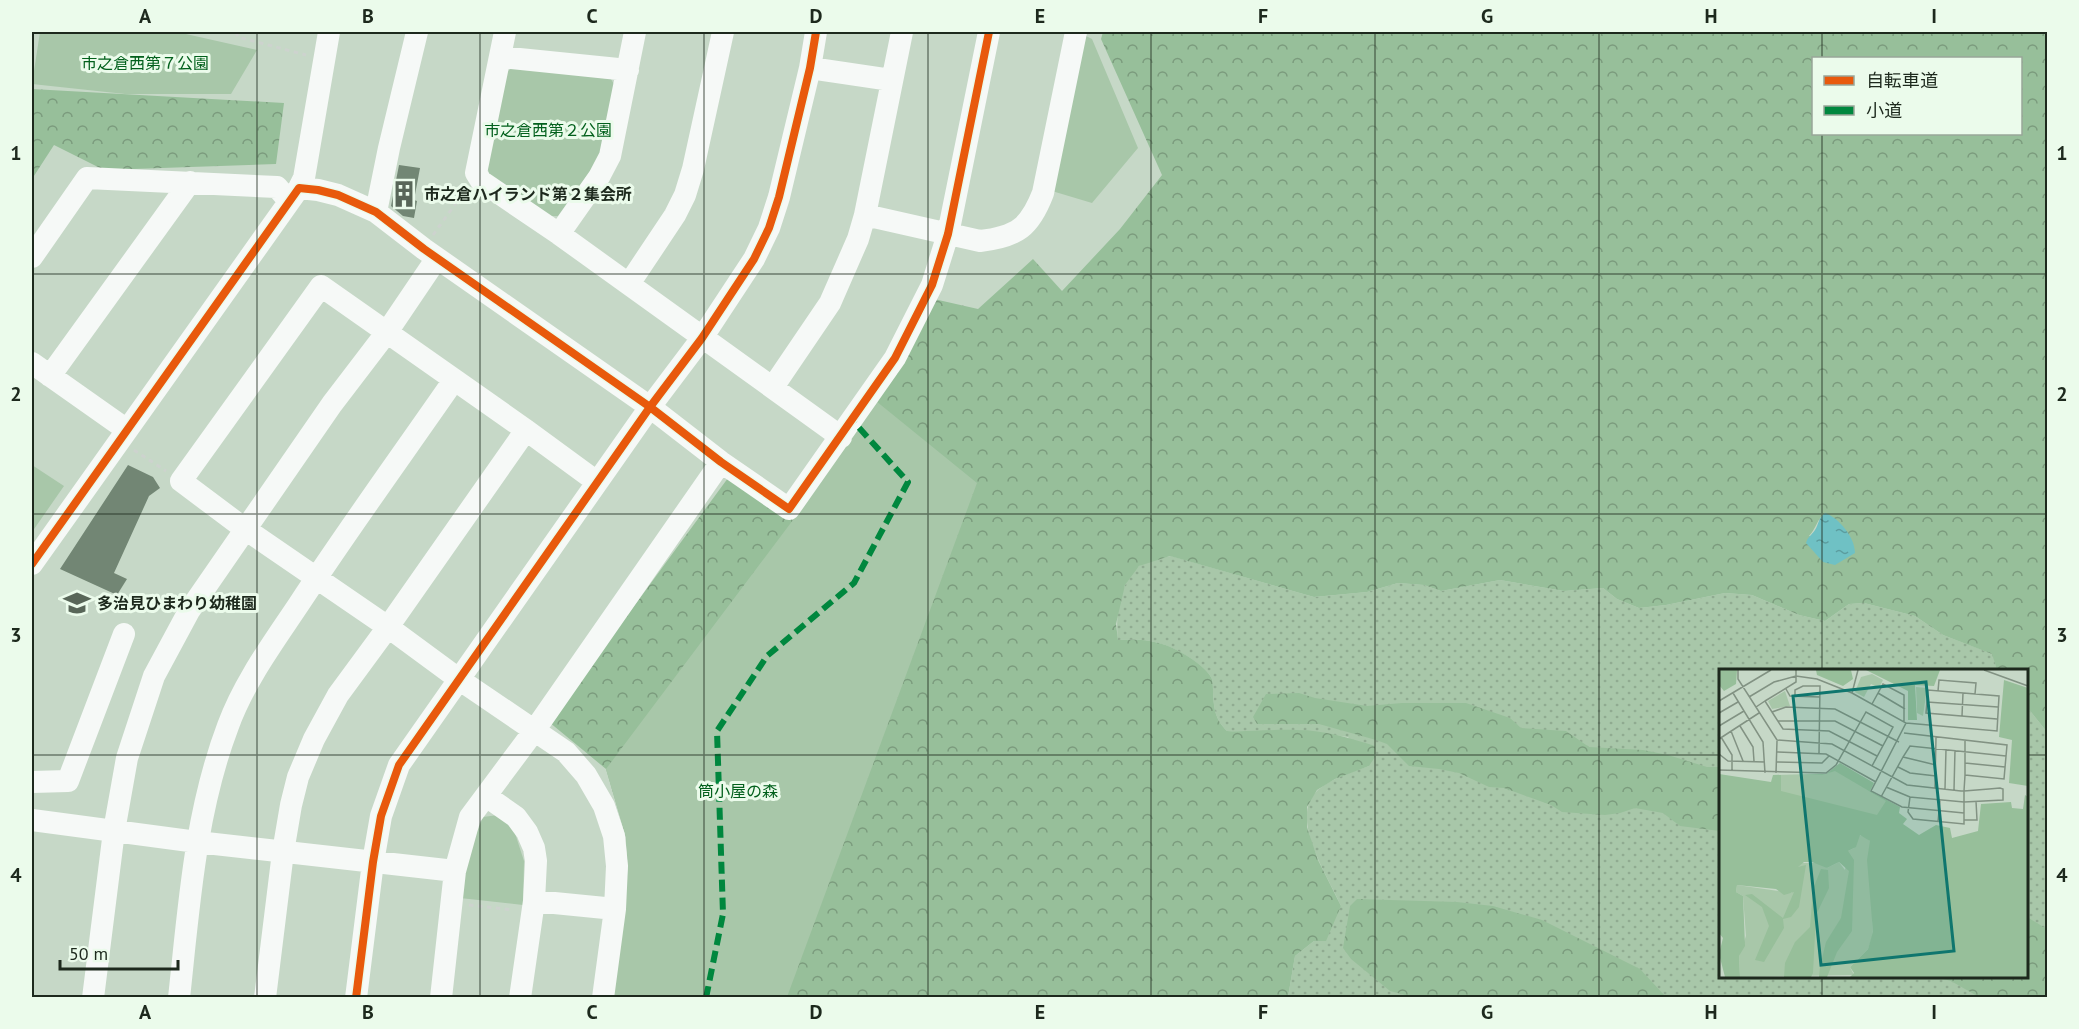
<svg xmlns="http://www.w3.org/2000/svg" width="2079" height="1029" font-family="'PT Sans','Noto Sans JP',sans-serif">
	<style>
		.grass { fill: url(#grass-dots) }
		.forest { fill: url(#forest-crowns); fill-rule: evenodd }
		.park { fill: #a8c7a9 }
		.water { fill: url(#water-ripples) }
		.building { fill: #728674 }
		.lines { fill: none; stroke-linecap: round; stroke-linejoin: round }
		.path { stroke: #cdd3ce; stroke-width: 3; stroke-dasharray: 4.5 4.5; stroke-linecap: butt }
		.minor { stroke: #f6f9f7; stroke-width: 22 }
		.quiet { stroke: #00873e; stroke-width: 6; stroke-dasharray: 12 6; stroke-linecap: butt }
		.cycleway-casing { stroke: #ebfbeb; stroke-width: 11 }
		.cycleway { stroke: #e8590c; stroke-width: 8 }
		.grid { fill: none; stroke: #1d291d; stroke-width: 1.5; stroke-opacity: 0.55 }
		.labels { text-anchor: middle; stroke-width: 6; stroke-linejoin: round; paint-order: stroke }
		.park-label { font-size: 16px; fill: #02601c; stroke: #ebfbeb }
		.poi-label { font-size: 16px; font-weight: bold; fill: #1d291d; stroke: #ebfbeb; text-anchor: start }
		.inset-road { fill: none; stroke: #829283; stroke-width: 1.5 }
		.view { fill: #0f766e; fill-opacity: 0.15; stroke: #0f766e; stroke-width: 3 }
		.inset-edge { fill: none; stroke: #1d291d; stroke-width: 3 }
		.neatline { fill: none; stroke: #1d291d; stroke-width: 2 }
		.grid-label { font-size: 20px; text-anchor: middle; font-weight: bold; fill: #1d291d }
	</style>
	<defs>
		<pattern id="grass-dots" width="8" height="8" patternUnits="userSpaceOnUse" patternTransform="scale(1.5)"><rect width="8" height="8" fill="#a8c7a9"/><path d="M2 2h.1M6 6h.1" fill="none" stroke="#90ab91" stroke-width="1.8" stroke-linecap="round"/></pattern>
		<pattern id="forest-crowns" width="20" height="18" patternUnits="userSpaceOnUse" patternTransform="scale(1.5)"><rect width="20" height="18" fill="#97bf9a"/><path d="M2 6a3 3 0 1 1 6 0M12 15a3 3 0 1 1 6 0" fill="none" stroke="#7b9b7d"/></pattern>
		<pattern id="water-ripples" width="26" height="14" patternUnits="userSpaceOnUse" patternTransform="scale(1.5)"><rect width="26" height="14" fill="#6fc1c4"/><path d="M2 4q2-2 4 0t4 0M15 11q2-2 4 0t4 0" fill="none" stroke="#5b9d9f"/></pattern>
	</defs>
	<rect width="100%" height="100%" fill="#c6d8c7"/>
	<path class="grass" d="M1171,556L1314,597L1367,592L1398,583L1424,585L1441,591L1500,580L1564,591L1603,588L1617,599L1639,608L1666,605L1725,593L1752,595L1799,615L1825,621L1849,604L1864,603L1915,616L1943,635L1993,654L1997,670H1720V976H2026L2027,707L2047,732V997H1288L1295,956L1314,941L1341,906C1329,877 1287,817 1318,790C1332,778 1352,772 1369,766L1348,737L1297,730L1256,732L1227,731C1215,719 1214,709 1213,693C1213,689 1213,683 1212,679C1206,665 1174,647 1159,643C1146,639 1131,639 1118,640C1115,619 1120,580 1139,566C1147,560 1162,558 1171,556Z"/>
	<path class="forest" d="M1103,32H2047V732L2027,707L2026,670H1997L1992,654L1943,635L1915,616L1864,603L1849,604L1825,621L1799,615L1752,595L1725,593L1666,605L1639,608L1617,599L1603,588L1564,591L1500,580L1441,591L1424,585L1398,583L1367,592L1314,597L1170,556L1139,566L1125,585L1116,624L1118,640C1131,639 1146,639 1159,643C1175,647 1206,665 1212,679C1213,683 1213,689 1213,693C1214,709 1215,719 1227,731C1251,732 1274,729 1297,730C1324,730 1350,738 1375,746V757L1369,766L1335,779L1317,790L1307,807V827L1318,860L1341,906L1326,941H1314L1295,956L1288,997L613,998L628,869L626,837L606,769L549,722L728,478L793,520L876,401L934,299L978,309L1033,259L1062,291L1120,229L1162,175L1101,39ZM1814,58H2020V134H1814ZM1825,513L1836,520L1850,537L1809,536C1816,529 1817,519 1825,513Z
		M32,89L284,103L276,164L104,170L54,145L32,179Z
		M1299,693L1315,698L1367,706L1402,703H1466L1510,718L1521,728L1566,731L1589,747L1643,750L1668,755L1707,767H1720V831L1680,826L1663,813L1635,808L1620,813L1605,815L1562,812L1551,805L1504,788L1489,787L1459,773L1439,769L1409,766L1387,744L1376,740L1319,724H1257L1253,717L1266,694Z
		M1357,899L1457,902L1493,906L1542,920L1640,969L1666,997L1416,998L1390,991L1351,959L1343,948L1350,906Z
		M2027,917L2047,929V997H1979L1951,981L1936,977L2026,976Z"/>
	<path class="park" d="M40,32H177L257,50L231,94H125L32,84Z
		M1084,35L1092,39L1138,148L1092,203L1052,191Z
		M514,67L611,79L616,88L598,160L558,216H549L490,176L485,160L503,74Z
		M876,401L977,483L787,997H613L628,869L626,837L606,769L793,520Z
		M32,465L64,486L32,532Z
		M498,815L513,827L524,861L523,905L460,898L471,846L483,817Z"/>
	<path class="water" d="M1825,513C1839,518 1855,537 1855,553L1835,565L1823,562L1806,543C1808,536 1811,536 1815,530C1819,524 1818,518 1825,513Z"/>
	<path class="building" d="M399,165L420,168L414,200L417,201L414,218L403,216L391,206Z
		M128,465L153,477L160,488L149,496L114,573L127,579L117,595L60,569Z"/>
	<g class="lines">
		<path class="path" d="M236,32L238,37L306,55
			M433,235L466,189
			M134,450L166,471
			M469,905L513,910"/>
		<path class="minor" d="M505,32L476,173L481,181L559,234L599,177L610,156L635,32
			M902,32L865,215L980,241C1017,237 1030,227 1043,193L1076,32
			M500,57L628,70
			M810,68L891,80
			M299,188L304,178L329,32
			M376,212L389,148L417,32
			M559,234L841,437
			M32,257L87,178L277,187L289,201
			M629,284L675,215L685,195L693,169L723,32
			M32,363L127,430
			M50,376L190,182
			M773,387L830,303L858,239L865,215
			M597,482L526,430L321,286L181,481L245,529L388,627L460,680L566,752L586,775L604,806L614,836L617,866L615,909L603,998
			M32,564L299,188L318,190L338,195L376,212L424,249L650,407L721,462L789,509L895,358L932,285L948,234L989,32
			M32,782L68,781L124,634
			M486,796L516,817L527,832L534,848L536,861L534,901L520,998
			M32,820L197,842L455,871
			M534,901L615,909
			M93,998L114,831L127,758L154,676L189,611L332,404L387,332L437,258
			M179,998C189,906 195,813 228,726C244,682 273,643 299,604C349,528 402,455 454,380
			M265,998L283,852L291,805L298,777L314,739L338,695L388,627L526,430
			M356,998L373,862L381,816L399,765L650,407L702,338L754,259L769,228L779,197L810,68L816,32
			M441,998L455,871L470,817L534,731L721,462"/>
		<path class="quiet" d="M706,998L723,914L717,731L767,656L854,583L908,482L852,420"/>
		<defs>
			<path id="cycleway" d="M32,564L299,188L318,190L338,195L376,212L424,249L650,407L721,462L789,509L895,358L932,285L948,234L989,32
				M356,998L373,862L381,816L399,765L650,407L702,338L754,259L769,228L779,197L810,68L816,32"/>
		</defs>
		<use href="#cycleway" class="cycleway-casing"/>
		<use href="#cycleway" class="cycleway"/>
	</g>
	<path class="grid" d="M257,32V998M480,32V998M704,32V998M928,32V998M1151,32V998M1375,32V998M1599,32V998M1822,32V58M1822,134V670M32,274H2048M32,514H2048M32,755H1720M2026,755H2048M1822,976V998"/>
	<defs>
		<symbol id="building-bare" viewBox="-9 -9 18 18"><path d="M-4-6H4V6H1V3H-1V6H-4ZM-2.5-4.3h1.7v1.8h-1.7ZM.8-4.3h1.7v1.8H.8ZM-2.5-1h1.7V.8h-1.7ZM.8-1h1.7V.8H.8Z" fill="#586658" stroke="#ebfbeb" stroke-width="2.5" paint-order="stroke"/></symbol>
		<symbol id="school-bare" viewBox="-9 -9 18 18"><path d="M0-5L7-2L0 1L-7-2ZM-4 1L0 2.5L4 1V4Q0 6-4 4Z" fill="#586658" stroke="#ebfbeb" stroke-width="2.5" paint-order="stroke"/></symbol>
	</defs>
	<g fill-rule="evenodd">
		<use href="#building-bare" x="385" y="175" width="38" height="38"/>
		<use href="#school-bare" x="58" y="584" width="38" height="38"/>
	</g>
	<g class="labels">
		<g class="park-label">
			<text x="145" y="69">市之倉西第７公園</text>
			<text x="548" y="136">市之倉西第２公園</text>
			<text x="738" y="797">筒小屋の森</text>
		</g>
		<g class="poi-label">
			<text x="424" y="200">市之倉ハイランド第２集会所</text>
			<text x="97" y="609">多治見ひまわり幼稚園</text>
		</g>
	</g>
	<g transform="translate(1719 669)">
		<rect width="309" height="309" fill="#c6d8c7"/>
		<path d="M139,166L146,167L151,172L154,266L149,280L131,298L135,306L21,308L20,287L27,267L24,227L17,223L18,216L73,224L77,200L82,194H101L108,199L120,193L126,201L129,182L135,179Z" fill="#a8c7a9"/>
		<path d="M0,1H18L17,15L5,22L0,16ZM97,1H132L134,10L124,17L98,6ZM147,1H221L215,17L196,16L198,51H189V22ZM285,11L309,19V117L290,114L293,71L280,68ZM121,94L155,114L151,122L181,138L180,144L188,150L184,155L200,166L217,156L231,159L233,169L259,162L262,135L292,133L293,139L304,140L306,126L309,128V308H131L135,304L131,298L149,280L154,263L148,191L151,172L141,166L137,178L129,182L135,191L133,262L118,283L108,308H100L101,298L107,273L122,249L130,202L120,193L108,199L93,193H85L79,198L87,196L80,238L72,248L64,250L65,259L45,293L36,291L50,257L43,238L26,226L33,225L64,249L75,223L65,226L57,220L18,216L17,223L24,227L26,277L20,287L21,308H6L0,285L4,269L0,264V105L52,113L54,106L107,105ZM102,200L109,201L110,219L97,246L94,304L92,308H65L66,294L76,273L91,258L94,220Z" fill="#97bf9a"/>
		<path d="M153,5L164,11L160,19L152,15L145,28L136,23L142,8ZM197,18L208,19L204,47L198,44ZM66,22L71,37L53,40L49,32ZM116,102L167,132L158,146L62,122V106H103Z" fill="#a8c7a9"/>
		<path class="inset-road" d="M19,1V10L58,71L113,75L188,116L242,122H245L270,120L281,119L284,120V131L245,133L191,128L189,143L194,150L245,155V122L246,106V71M265,1L309,17M67,20L71,27L101,28M219,22L220,11L257,14L256,25M14,24L44,73L46,104M133,24L139,1M159,24L186,40M76,27V21L84,17H101L100,84M30,28L55,13L77,7L98,10L133,24L187,54L152,122L183,138L245,144M0,32L52,1M46,32L77,13V1M208,33L279,38M153,35L164,15L185,26V53M37,38L46,32L53,43L67,38L116,40L180,73M53,43L64,60L110,62L158,87M0,44L19,33M243,47L244,24M59,52H116L164,77M187,54L278,62L280,27L209,21L207,44L278,50M0,57L25,42M21,57L34,78L35,92M12,62L24,92M185,64L288,76L285,110L246,106M2,68L13,86V103M0,70L40,44M58,83L107,85L157,113M0,85L9,92L46,93M58,93L103,94L110,87M246,94L286,98M217,96L184,88L191,77L287,87M179,98L191,104L217,107M0,101L107,104L117,96L147,43L174,58L153,97M57,104L58,72M167,118L191,128M216,119L217,68M226,120L227,80M235,121L236,81M162,128L184,88M245,151H258L257,132M219,153L221,131"/>
		<path class="view" d="M207,13L235,282L102,296L74,27Z"/>
		<rect width="309" height="309" class="inset-edge"/>
	</g>
	<rect width="2079" height="1029" fill="none" stroke="#ebfbeb" stroke-width="66"/>
	<rect x="1812" y="57" width="210" height="78" fill="#ebfbeb" stroke="#99a799" stroke-width="1.5"/>
	<rect x="1824" y="76" width="30" height="9" fill="#e8590c" stroke="#99a799" stroke-width="1.5"/>
	<text x="1866" y="87" font-size="18" fill="#1d291d">自転車道</text>
	<rect x="1824" y="106" width="30" height="9" fill="#00873e" stroke="#99a799" stroke-width="1.5"/>
	<text x="1866" y="117" font-size="18" fill="#1d291d">小道</text>
	<path d="M60 960v9h118v-9" fill="none" stroke="#1d291d" stroke-width="3"/>
	<text x="69" y="960" font-size="18" fill="#1d291d" stroke="#ebfbeb" stroke-width="4.5" paint-order="stroke">50 m</text>
	<rect x="33" y="33" width="2013" height="963" class="neatline"/>
	<g class="grid-label">
		<text x="145" y="23">A</text>
		<text x="368" y="23">B</text>
		<text x="592" y="23">C</text>
		<text x="816" y="23">D</text>
		<text x="1040" y="23">E</text>
		<text x="1263" y="23">F</text>
		<text x="1487" y="23">G</text>
		<text x="1711" y="23">H</text>
		<text x="1934" y="23">I</text>
		<text x="16" y="160">1</text>
		<text x="2062" y="160">1</text>
		<text x="16" y="401">2</text>
		<text x="2062" y="401">2</text>
		<text x="16" y="642">3</text>
		<text x="2062" y="642">3</text>
		<text x="16" y="882">4</text>
		<text x="2062" y="882">4</text>
		<text x="145" y="1019">A</text>
		<text x="368" y="1019">B</text>
		<text x="592" y="1019">C</text>
		<text x="816" y="1019">D</text>
		<text x="1040" y="1019">E</text>
		<text x="1263" y="1019">F</text>
		<text x="1487" y="1019">G</text>
		<text x="1711" y="1019">H</text>
		<text x="1934" y="1019">I</text>
	</g>
</svg>
